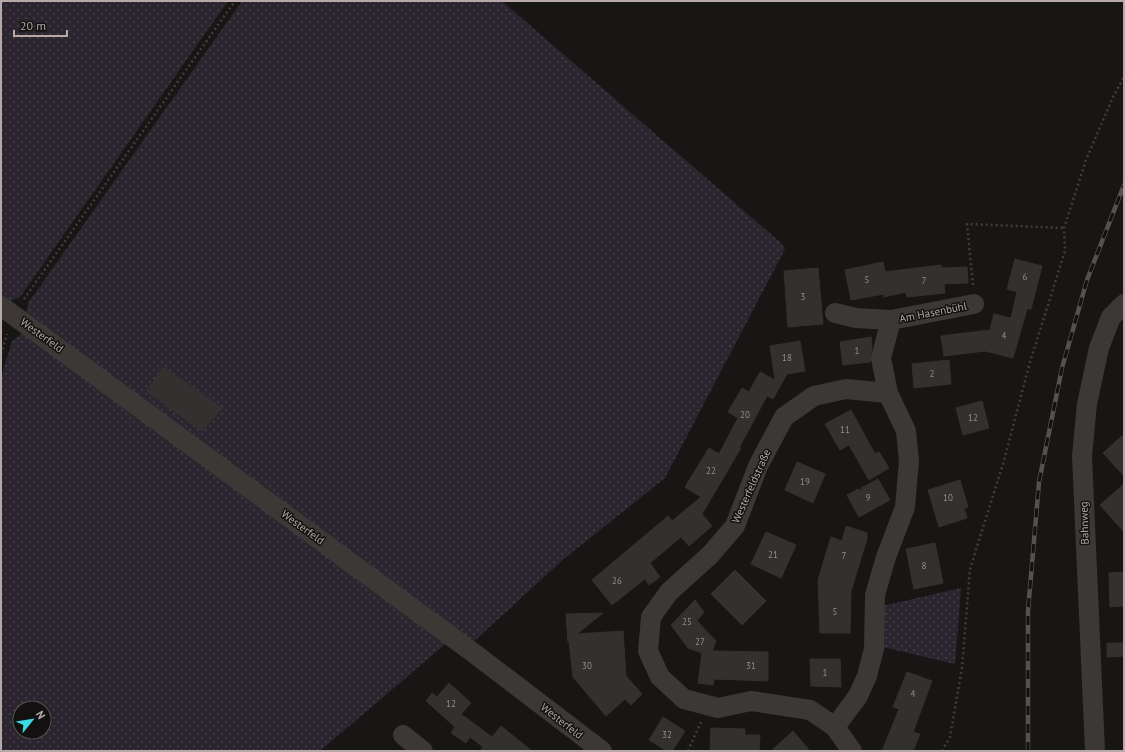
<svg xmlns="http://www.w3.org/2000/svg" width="1125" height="752" font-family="'PT Sans',sans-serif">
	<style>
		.grass { fill: url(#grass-dots); fill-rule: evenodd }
		.building { fill: #333130; stroke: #33312f }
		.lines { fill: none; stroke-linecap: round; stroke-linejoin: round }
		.path { stroke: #423d3c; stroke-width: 2.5; stroke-dasharray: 2 3; stroke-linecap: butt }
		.minor { stroke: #3b3836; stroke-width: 20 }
		.rail-casing { stroke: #56514f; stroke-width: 4.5 }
		.rail { stroke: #121110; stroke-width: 3; stroke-dasharray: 9; stroke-linecap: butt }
		.labels { text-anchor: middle; stroke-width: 3; stroke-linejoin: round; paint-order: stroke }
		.number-label { font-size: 9px; fill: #958b8a }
		.street-label { font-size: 11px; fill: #b6a9a8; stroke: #121110 }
	</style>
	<defs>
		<pattern id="grass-dots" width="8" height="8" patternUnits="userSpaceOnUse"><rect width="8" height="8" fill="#2a252e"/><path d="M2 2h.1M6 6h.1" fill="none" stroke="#474249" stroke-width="1.8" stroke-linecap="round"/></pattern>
	</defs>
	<rect width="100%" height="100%" fill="#171615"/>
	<path class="grass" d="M1,1H228L20,297L5,303L1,301Z
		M242,1H502L780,242L785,249L665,478L565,558L471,644L26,313L28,303Z
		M23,333L449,641L320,751H1V377L12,341ZM20,708H44V732H20Z
		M961,588L955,664L883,647L882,606Z"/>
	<path class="building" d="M1015,259L1042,266L1031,309H1027L1013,358L985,351L944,356L941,336L990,330L994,314L1011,318L1017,292L1007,289Z
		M883,262L885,272L941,265L942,268L967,267L968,283L944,284L945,293L907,297L906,292L884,297V294L851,300L845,270Z
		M818,268L823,324L788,327L784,271Z
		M871,337L872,346L870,362L843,365L840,342Z
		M800,341L805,371L787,374L773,399L767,396L739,448H741L702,514L712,526L689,546L681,537L650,563L660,577L649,585L645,579L612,605L592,580L668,516L672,521L701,497L685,487L709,448L719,454L738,418L728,412L742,388L749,392L760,372L775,380L770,346Z
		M949,360L951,384L914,388L912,364Z
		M164,367L222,408L202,431L146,391Z
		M982,401L989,428L963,435L956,408Z
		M851,410L875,454L879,452L889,468L869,480L849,445L840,450L825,424Z
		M1124,434V476L1103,453Z
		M797,462L825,474L813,503L785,490Z
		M878,479L890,500L859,517L847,495L858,489L863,491L861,488Z
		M960,480L968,507L964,508L967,518L939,527L928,490Z
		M1124,484V532L1100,505Z
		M846,526L867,533V539L851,591L850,633H820L818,580L831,537L842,541Z
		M766,532L796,545L781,578L751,564Z
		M935,543L943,583L914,589L906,549Z
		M735,570L766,601L742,625L711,594Z
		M1124,572V606L1110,607L1109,573Z
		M695,600L704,612L697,621L716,641L712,651L768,652V681L714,679L713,685L698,683L702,653L688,648L671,625Z
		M603,613L577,634L623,631L626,676L642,694L631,705L625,699L606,716L573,677L569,641L568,642L566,614Z
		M1107,643H1124V656L1107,657Z
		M810,659H840L841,687L811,686Z
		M907,672L932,681L913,732L920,734L913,751H882L899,709L893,707Z
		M449,683L471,703L461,714L492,737L501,726L532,751H480L483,747L470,737L466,743L451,733L455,727L426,701L432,693L437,697Z
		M663,717L685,731L672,751H667L649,740Z
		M711,728L745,729V735H760L759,751H710Z
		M793,731L810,751H771Z"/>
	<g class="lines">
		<path class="path" d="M973,285L967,224L1064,228
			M24,299L235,1
			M1,354L7,334
			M688,751L701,722
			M942,751L950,737L962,668L970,569L1003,464L1030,362L1065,251L1064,228L1086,160L1113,97L1124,77"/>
		<path class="minor" d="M1,306L475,654L602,751
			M835,313L856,318L891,320
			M888,393L881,358L891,320L974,304
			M835,727L858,696L867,676L874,649L875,595L886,557L905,507L909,461L906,431L888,393L846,389L814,396L784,417L758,466L735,526L710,555L669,592L651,617L648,651L660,677L684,699L718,708L751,701L810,710L835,727L852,751
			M403,735L423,751
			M1095,751L1082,456L1087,404L1099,348L1111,317L1124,304"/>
		<defs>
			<path id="rail" d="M1028,751V611L1039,482L1062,368L1087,280L1124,185"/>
		</defs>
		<use href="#rail" class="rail-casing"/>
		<use href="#rail" class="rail"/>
	</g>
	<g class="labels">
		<g class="number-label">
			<text x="1025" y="280">6</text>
			<text x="867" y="283">5</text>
			<text x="924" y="284">7</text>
			<text x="803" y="300">3</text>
			<text x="1004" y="339">4</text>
			<text x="857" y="354">1</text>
			<text x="787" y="361">18</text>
			<text x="932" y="377">2</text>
			<text x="745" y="418">20</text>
			<text x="973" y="421">12</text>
			<text x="845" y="433">11</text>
			<text x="711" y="474">22</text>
			<text x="805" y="485">19</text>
			<text x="868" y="501">9</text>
			<text x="948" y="501">10</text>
			<text x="773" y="558">21</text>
			<text x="844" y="559">7</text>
			<text x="924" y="569">8</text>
			<text x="617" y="584">26</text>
			<text x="835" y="615">5</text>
			<text x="687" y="625">25</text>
			<text x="700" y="645">27</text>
			<text x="587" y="669">30</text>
			<text x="751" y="669">31</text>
			<text x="825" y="676">1</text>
			<text x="913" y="697">4</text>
			<text x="451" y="707">12</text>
			<text x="667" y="738">32</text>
		</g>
		<g class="street-label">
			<text transform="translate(933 312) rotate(-11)" y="4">Am Hasenbühl</text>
			<text transform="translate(42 335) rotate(36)" y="4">Westerfeld</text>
			<text transform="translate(751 486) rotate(-66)" y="4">Westerfeldstraße</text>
			<text transform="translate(1084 523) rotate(-92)" y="4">Bahnweg</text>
			<text transform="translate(303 527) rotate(36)" y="4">Westerfeld</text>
			<text transform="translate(562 721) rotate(38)" y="4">Westerfeld</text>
		</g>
	</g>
	<rect width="1125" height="752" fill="none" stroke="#b6a9a8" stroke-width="4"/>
	<g transform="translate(32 720) rotate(60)"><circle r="19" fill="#121110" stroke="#544e4d"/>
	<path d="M0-3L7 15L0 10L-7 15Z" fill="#3cd9e7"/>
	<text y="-6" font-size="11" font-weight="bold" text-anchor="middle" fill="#b6a9a8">N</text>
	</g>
	<path d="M14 30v6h53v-6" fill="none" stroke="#b6a9a8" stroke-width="2"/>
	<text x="20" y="30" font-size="12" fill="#b6a9a8" stroke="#121110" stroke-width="3" paint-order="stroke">20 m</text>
</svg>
